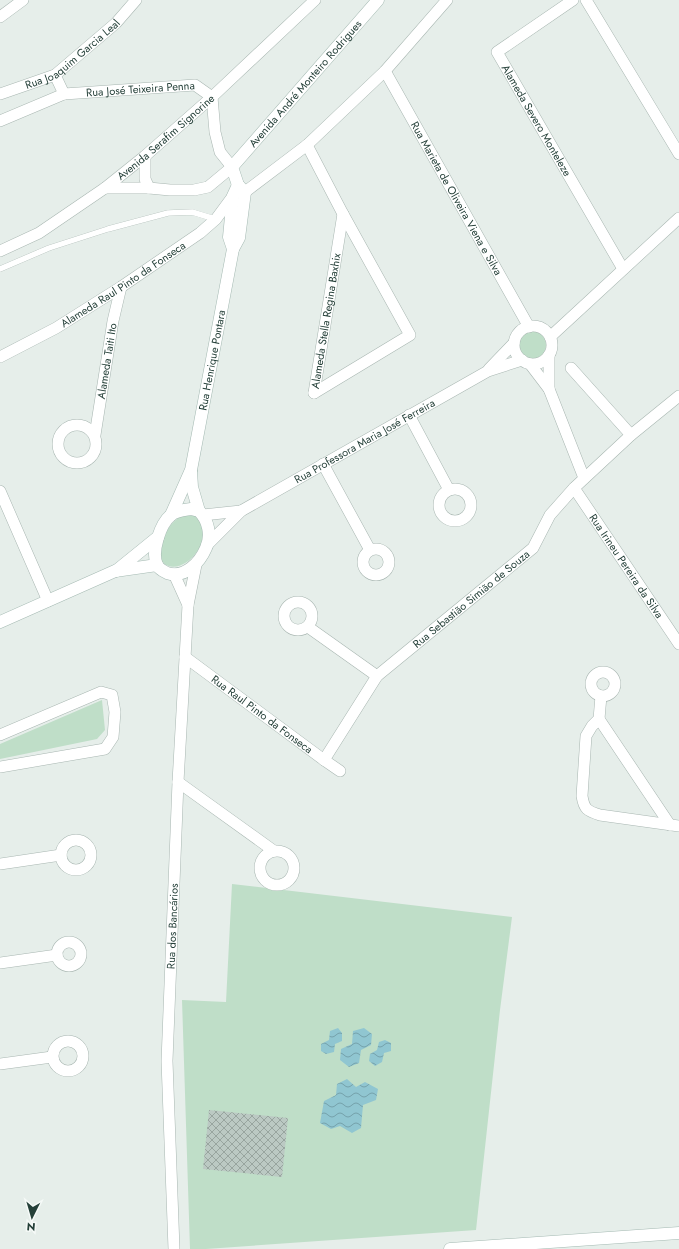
<svg xmlns="http://www.w3.org/2000/svg" width="679" height="1249" font-family="Jost,sans-serif">
	<style>
		.green { fill: #bfdec8 }
		.water { fill: url(#water-waves) }
		.building { fill: url(#building-cross-hatch) }
		.lines { fill: none; stroke-linecap: round; stroke-linejoin: round }
		.lane-casing { stroke: #a8b6b1; stroke-width: 6 }
		.street-casing { stroke: #a8b6b1; stroke-width: 12 }
		.secondary-casing { stroke: #a4b9b2; stroke-width: 13 }
		.lane { stroke: #fff; stroke-width: 5.5 }
		.street { stroke: #fff; stroke-width: 11 }
		.secondary { stroke: #fff; stroke-width: 12 }
		.labels { text-anchor: middle; stroke-width: 3; stroke-linejoin: round; paint-order: stroke }
		.street-label { font-size: 11px; fill: #254039; stroke: #f6faf8 }
	</style>
	<defs>
		<pattern id="water-waves" width="16" height="10" patternUnits="userSpaceOnUse"><rect width="16" height="10" fill="#90c6d1"/><path d="M0 5q4-4 8 0t8 0" fill="none" stroke="#75a2ab"/></pattern>
		<pattern id="building-cross-hatch" width="8" height="8" patternUnits="userSpaceOnUse"><rect width="8" height="8" fill="#bbc9c3"/><path d="M0 0l8 8M0 8l8-8" fill="none" stroke="#98a59f"/></pattern>
	</defs>
	<rect width="100%" height="100%" fill="#e6eeea"/>
	<path class="green" d="M518 345a14 14 0 1 1 28 0a14 14 0 1 1-28 0Z
		M185,514L193,515L200,518C201,523 205,530 204,536C204,541 201,546 198,550C182,576 150,571 163,539C168,527 173,520 185,514Z
		M102,700L105,730L97,739L0,759V744Z
		M232,884L512,917L500,1010L476,1230L206,1249H190L182,1000L226,1002Z"/>
	<path class="water" d="M338,1028L342,1033V1041L335,1044L334,1052L326,1054L321,1051V1044L329,1040L330,1031Z
		M364,1028L372,1034L371,1045L361,1050L359,1063L349,1067L340,1060L341,1049L352,1044L353,1031Z
		M385,1040L391,1043V1051L384,1053L382,1062L375,1066L369,1061L370,1054L377,1050L379,1042Z
		M347,1079L356,1087L365,1082L378,1089L376,1100L363,1105L361,1128L352,1133L340,1126L331,1129L320,1123L324,1101L336,1095L337,1084Z"/>
	<path class="building" d="M209,1110L288,1118L282,1177L203,1169Z"/>
	<g class="lines">
		<defs>
			<path id="lane" d="M0,269L49,248L108,229L168,213L192,212L215,219"/>
			<g id="street">
				<path id="s1" d="M573,0L497,52L623,269"/>
				<path d="M586,0L679,154"/>
				<path d="M0,17L23,0"/>
				<path id="s2" d="M385,71L529,327"/>
				<path d="M55,75L64,94"/>
				<path id="s3" d="M0,94L55,75L116,23L136,0"/>
				<path id="s4" d="M0,121L64,94L195,85L212,97"/>
				<path d="M307,145L343,214L410,335L314,393"/>
				<path d="M145,156V179L149,188"/>
				<path d="M105,188H149L170,190H194L208,187L232,167L220,152L215,132L212,97"/>
				<path d="M245,192L307,145L385,71L447,0"/>
				<path id="s5" d="M0,251L39,233L105,188L145,156L212,97L315,0"/>
				<circle cx="533" cy="345" r="19"/>
				<path d="M550,337L679,218"/>
				<path d="M549,355V389"/>
				<path id="s6" d="M0,357L56,328L121,287L200,233L216,219L233,196"/>
				<path d="M530,364L549,389L584,478"/>
				<path d="M571,368L631,435"/>
				<path d="M489,369L514,343"/>
				<path id="s7" d="M314,393L343,214"/>
				<path d="M409,415L449,490"/>
				<circle cx="77" cy="444" r="19"/>
				<path id="s8" d="M95,435L113,321L121,287"/>
				<path d="M323,464L370,550"/>
				<path id="s9" d="M574,488L679,644"/>
				<circle cx="455" cy="505" r="16"/>
				<path d="M0,491L48,601"/>
				<path d="M203,515L241,511"/>
				<path id="s10" d="M207,545L241,511L488,371L522,360"/>
				<circle cx="376" cy="562" r="13"/>
				<path d="M174,574L188,605"/>
				<circle cx="298" cy="616" r="14"/>
				<path d="M308,627L377,676"/>
				<path id="s11" d="M185,657L324,760L340,771"/>
				<circle cx="603" cy="684" r="12"/>
				<path d="M601,696L599,719L592,726L586,736L582,796C584,809 587,811 600,815L679,826"/>
				<path d="M599,719L670,825"/>
				<path d="M0,735L101,692L112,695L115,712L113,737L105,749L0,767"/>
				<path id="s12" d="M324,760L377,676L533,548L550,515L574,488L631,435L679,396"/>
				<path d="M178,782L274,851"/>
				<circle cx="76" cy="855" r="15"/>
				<circle cx="277" cy="868" r="17"/>
				<path d="M0,864L61,855"/>
				<circle cx="69" cy="954" r="12"/>
				<path d="M0,963L57,955"/>
				<circle cx="68" cy="1056" r="15"/>
				<path d="M0,1064L52,1057"/>
				<path id="s13" d="M174,1249L167,1061L178,782L188,605L196,565"/>
			</g>
			<g id="secondary">
				<path id="s14" d="M238,185L232,167L378,0"/>
				<path d="M233,249L229,237L233,196L238,185"/>
				<path d="M191,471L192,487L199,511"/>
				<path d="M191,509L199,511C208,520 212,535 206,548C200,562 185,579 167,573C163,571 159,569 157,565C151,552 160,524 171,515C177,510 185,510 191,509Z"/>
				<path id="s15" d="M171,515L191,470L233,249L239,238L245,192L238,185"/>
				<path d="M116,571L158,537"/>
				<path d="M0,622L115,571L157,565"/>
				<path d="M450,1249L679,1233"/>
			</g>
		</defs>
		<use href="#lane" class="lane-casing"/>
		<use href="#street" class="street-casing"/>
		<use href="#secondary" class="secondary-casing"/>
		<use href="#lane" class="lane"/>
		<use href="#street" class="street"/>
		<use href="#secondary" class="secondary"/>
	</g>
	<g class="labels">
		<g class="street-label">
			<text dy="4" stroke="none"><textPath href="#s3" startOffset="84">Rua Joaquim Garcia Leal</textPath></text>
			<text dy="4" stroke="none"><textPath href="#s14" startOffset="130">Avenida André Monteiro Rodrigues</textPath></text>
			<text dy="4" stroke="none"><textPath href="#s4" startOffset="146">Rua José Teixeira Penna</textPath></text>
			<text dy="4" stroke="none"><textPath href="#s1" startOffset="171">Alameda Severo Monteleze</textPath></text>
			<text dy="4" stroke="none"><textPath href="#s5" startOffset="202">Avenida Serafim Signorine</textPath></text>
			<text dy="4" stroke="none"><textPath href="#s2" startOffset="146">Rua Marieta de Oliveira Viena e Silva</textPath></text>
			<text dy="4" stroke="none"><textPath href="#s6" startOffset="143">Alameda Raul Pinto da Fonseca</textPath></text>
			<text dy="4" stroke="none"><textPath href="#s7" startOffset="73">Alameda Stella Regina Baxhix</textPath></text>
			<text dy="4" stroke="none"><textPath href="#s15" startOffset="161">Rua Henrique Pontara</textPath></text>
			<text dy="4" stroke="none"><textPath href="#s8" startOffset="75">Alameda Taiti Ito</textPath></text>
			<text dy="4" stroke="none"><textPath href="#s10" startOffset="190">Rua Professora Maria José Ferreira</textPath></text>
			<text dy="4" stroke="none"><textPath href="#s9" startOffset="94">Rua Irineu Pereira da Silva</textPath></text>
			<text dy="4" stroke="none"><textPath href="#s12" startOffset="221">Rua Sebastião Simião de Souza</textPath></text>
			<text dy="4" stroke="none"><textPath href="#s11" startOffset="96">Rua Raul Pinto da Fonseca</textPath></text>
			<text dy="4" stroke="none"><textPath href="#s13" startOffset="323">Rua dos Bancários</textPath></text>
		</g>
	</g>
	<g transform="translate(32 1217) rotate(185)" stroke="#f6faf8" stroke-width="3" paint-order="stroke">
	<path d="M0-3L7 15L0 10L-7 15Z" fill="#254039"/>
	<text y="-6" font-size="11" font-weight="bold" text-anchor="middle" fill="#254039">N</text>
	</g>
</svg>
